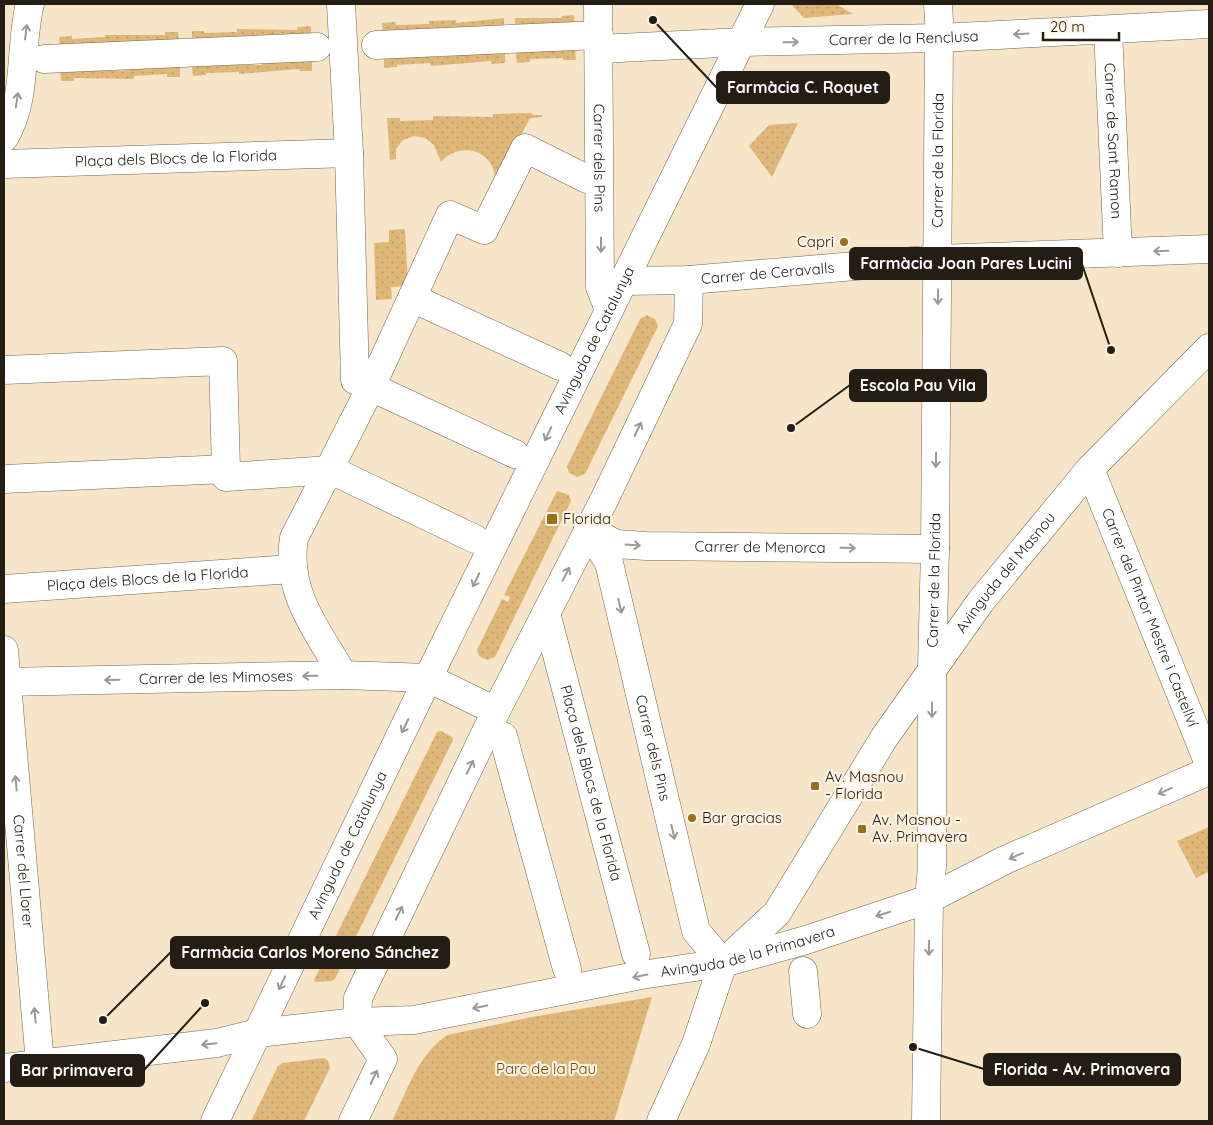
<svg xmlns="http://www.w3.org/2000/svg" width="1213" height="1125" font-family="Quicksand,sans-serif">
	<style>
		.green { fill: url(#green-dots) }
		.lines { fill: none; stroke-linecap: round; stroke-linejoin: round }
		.minor-casing { stroke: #75664d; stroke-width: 29 }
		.minor { stroke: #fff; stroke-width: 28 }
		.oneway { stroke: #9c9995 }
		.poi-dot { fill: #9a6f1d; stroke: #fef3e2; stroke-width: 2 }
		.labels { text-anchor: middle; stroke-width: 4.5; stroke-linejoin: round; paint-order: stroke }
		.street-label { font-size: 15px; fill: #231d13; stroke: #fef3e2 }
		.poi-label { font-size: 15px; fill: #231d13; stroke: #fef3e2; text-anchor: start }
		.park-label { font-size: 15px; fill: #6b4b09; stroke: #fef3e2 }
		.leader { fill: none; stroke: #231d13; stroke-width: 2 }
		.callout-dot { fill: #231d13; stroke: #fef3e2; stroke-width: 2 }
		.callout { fill: #231d13; stroke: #231d13; stroke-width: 2 }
		.callout-label { font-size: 16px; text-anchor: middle; font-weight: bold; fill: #fff }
	</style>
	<defs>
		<pattern id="green-dots" width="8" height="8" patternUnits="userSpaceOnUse" patternTransform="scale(1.25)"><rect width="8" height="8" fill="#dfb879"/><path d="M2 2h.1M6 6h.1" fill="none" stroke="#bf9e68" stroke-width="1.8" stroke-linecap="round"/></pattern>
	</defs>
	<rect width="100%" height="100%" fill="#f6e5c9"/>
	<path class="green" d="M791,4H836L853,14L804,18Z
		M574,15L575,34L515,28V18H561L562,16Z
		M504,18V29L383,39L382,23L395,22L396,25L429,24V21L456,20V23Z
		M311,26V41H192V31H204V33L237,32V29L297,30L298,27Z
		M165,32H178L179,42L60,52L59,37L72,36V39L105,37V35H165Z
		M575,43L576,60H563V58L530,59V62L517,63L516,53H521L522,49Z
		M498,50L499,54H505V63L492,64L491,61L431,66L430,63L397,65V67L384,68V55L436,53V57L454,56V52Z
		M312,58V71H300L299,69L239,74V72L206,73V75L193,76L192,67L197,66V63L244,61L245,65H262V60Z
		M175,64V67H180V77H167V74L134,76V79L74,78V81H61L60,68L112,66V71L130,70V66Z
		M532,113V115H542V117L530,118L499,177L495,178C493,149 459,141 441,162L434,145L425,138L414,136L403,140L396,149V159L390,160L387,118H400V121L433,120V116L493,117V114Z
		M798,123L772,177L749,146L769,125Z
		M405,229L408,286L391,287L392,299L376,300L374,243L389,242V230Z
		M647,315L655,319L658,326L585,474L577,477L569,473L567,466L640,319Z
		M557,491L569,495L571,501L495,657L487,660L479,656L477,650L502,599L508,602L510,597L504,595Z
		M441,731L452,737L453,740L335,979L332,981L315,982L314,980L437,732Z
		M1209,827V872L1196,878L1177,841Z
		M652,997L614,1121H392C407,1091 418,1055 447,1035L532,1017Z
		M324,1058L328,1061L330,1068L304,1121H251L278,1066L283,1063Z"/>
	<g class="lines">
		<defs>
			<g id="minor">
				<path d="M341,4L349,153"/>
				<path id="s1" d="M598,4L600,287L609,310"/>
				<path d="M938,4L939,21"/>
				<path id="s2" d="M1108,30L1118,253"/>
				<path d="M376,45L599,35"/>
				<path id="s3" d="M599,49L742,42L939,38L1209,24"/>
				<path d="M44,59L317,47"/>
				<path d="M4,138C28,99 19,47 30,4"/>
				<path id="s4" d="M4,164L349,153L355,380L371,387L294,538C285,593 318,631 343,675"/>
				<path id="s5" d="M624,281L689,280L938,259L1209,249"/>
				<path d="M412,298L560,366"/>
				<path d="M4,370L223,361L226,469"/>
				<path d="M515,454L371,387L450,215L484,230L525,148L587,179"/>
				<path id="s6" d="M1090,469L1209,764"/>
				<path d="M4,479L226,469V477L331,470L475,539"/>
				<path id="s7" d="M588,529L609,563L696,931L723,963"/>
				<path id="s8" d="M588,529L616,544L646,546L935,549"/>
				<path id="s9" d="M4,589L292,569"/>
				<path id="s10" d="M546,613L636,954"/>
				<path id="s11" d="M4,650L40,1063"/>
				<path id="s12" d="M4,682L343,675L428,678L496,711"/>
				<path d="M503,736L567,969"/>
				<path d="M803,971L807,1014"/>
				<path id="s13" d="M4,1068L217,1043L257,1033L357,1022L414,1020L641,975L723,963L806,940L929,899L1005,860L1209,771"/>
				<path id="s14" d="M215,1121L428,678L760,4"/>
				<path d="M353,1121L383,1059L357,1022L358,998L496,711L604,500L688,324L689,280"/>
				<path id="s15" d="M661,1121L696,1044L723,963L777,913L884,738L981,601L1090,469L1209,348"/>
				<path id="s16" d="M926,1121L929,899L932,866V668L935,549L939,38"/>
			</g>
		</defs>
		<use href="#minor" class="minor-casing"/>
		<use href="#minor" class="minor"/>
	</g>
	<defs><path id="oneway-shaft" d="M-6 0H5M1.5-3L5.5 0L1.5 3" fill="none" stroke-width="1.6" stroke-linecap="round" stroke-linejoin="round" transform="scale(1.25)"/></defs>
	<g class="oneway">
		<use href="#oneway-shaft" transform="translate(26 32) rotate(-83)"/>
		<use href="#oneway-shaft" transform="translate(1021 34) rotate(177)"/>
		<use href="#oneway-shaft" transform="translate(791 42) rotate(-1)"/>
		<use href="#oneway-shaft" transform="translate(17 100) rotate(-81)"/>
		<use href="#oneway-shaft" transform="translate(601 245) rotate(90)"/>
		<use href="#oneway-shaft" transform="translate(1161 251) rotate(178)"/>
		<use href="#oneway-shaft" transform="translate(938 297) rotate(91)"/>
		<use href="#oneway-shaft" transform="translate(638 429) rotate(-64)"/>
		<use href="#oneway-shaft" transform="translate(548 434) rotate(116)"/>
		<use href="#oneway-shaft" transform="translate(936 460) rotate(91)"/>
		<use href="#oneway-shaft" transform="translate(633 545) rotate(4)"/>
		<use href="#oneway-shaft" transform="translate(848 548) rotate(1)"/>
		<use href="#oneway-shaft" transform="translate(566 574) rotate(-63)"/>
		<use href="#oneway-shaft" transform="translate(476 580) rotate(116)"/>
		<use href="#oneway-shaft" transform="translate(620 606) rotate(77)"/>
		<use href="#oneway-shaft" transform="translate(310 676) rotate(179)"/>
		<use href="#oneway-shaft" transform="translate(112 680) rotate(179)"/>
		<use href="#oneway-shaft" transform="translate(932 710) rotate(90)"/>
		<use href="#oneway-shaft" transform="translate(405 726) rotate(116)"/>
		<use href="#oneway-shaft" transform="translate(470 767) rotate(-64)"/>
		<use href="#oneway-shaft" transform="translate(16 783) rotate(-95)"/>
		<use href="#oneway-shaft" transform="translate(1165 791) rotate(156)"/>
		<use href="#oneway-shaft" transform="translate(673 832) rotate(77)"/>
		<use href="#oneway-shaft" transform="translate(1016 856) rotate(157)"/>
		<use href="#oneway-shaft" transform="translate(399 913) rotate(-64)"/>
		<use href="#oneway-shaft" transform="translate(883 914) rotate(162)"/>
		<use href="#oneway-shaft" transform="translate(929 948) rotate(91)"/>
		<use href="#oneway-shaft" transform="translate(640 976) rotate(169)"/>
		<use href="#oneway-shaft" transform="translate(282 983) rotate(116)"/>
		<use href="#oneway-shaft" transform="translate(480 1007) rotate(169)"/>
		<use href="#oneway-shaft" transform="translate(35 1015) rotate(-95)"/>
		<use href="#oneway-shaft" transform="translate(209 1044) rotate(174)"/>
		<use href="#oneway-shaft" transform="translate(374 1077) rotate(-64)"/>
	</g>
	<g class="poi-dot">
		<circle cx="844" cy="242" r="5"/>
		<rect x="546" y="513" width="12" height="12" rx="2.5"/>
		<rect x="810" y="781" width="10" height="10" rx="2.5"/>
		<circle cx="692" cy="818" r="5"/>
		<rect x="857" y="824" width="10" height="10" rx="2.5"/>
	</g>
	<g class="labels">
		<g class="street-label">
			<text dy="5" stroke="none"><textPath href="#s3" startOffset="305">Carrer de la Renclusa</textPath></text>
			<text dy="5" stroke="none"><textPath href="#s2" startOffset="111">Carrer de Sant Ramon</textPath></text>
			<text dy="5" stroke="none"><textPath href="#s4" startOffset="172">Plaça dels Blocs de la Florida</textPath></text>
			<text dy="5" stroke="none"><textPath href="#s1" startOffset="154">Carrer dels Pins</textPath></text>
			<text dy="5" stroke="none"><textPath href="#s16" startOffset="961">Carrer de la Florida</textPath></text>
			<text dy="5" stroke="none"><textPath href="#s5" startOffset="144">Carrer de Ceravalls</textPath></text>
			<text dy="5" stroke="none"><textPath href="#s14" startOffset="868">Avinguda de Catalunya</textPath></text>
			<text dy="5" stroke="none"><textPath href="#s8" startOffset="176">Carrer de Menorca</textPath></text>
			<text dy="5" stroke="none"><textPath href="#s15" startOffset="654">Avinguda del Masnou</textPath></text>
			<text dy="5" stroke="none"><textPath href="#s9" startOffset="144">Plaça dels Blocs de la Florida</textPath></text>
			<text dy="5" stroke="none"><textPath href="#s16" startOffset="541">Carrer de la Florida</textPath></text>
			<text dy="5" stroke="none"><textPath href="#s6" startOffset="160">Carrer del Pintor Mestre i Castellví</textPath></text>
			<text dy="5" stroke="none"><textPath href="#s12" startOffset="212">Carrer de les Mimoses</textPath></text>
			<text dy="5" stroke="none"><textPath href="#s7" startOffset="230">Carrer dels Pins</textPath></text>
			<text dy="5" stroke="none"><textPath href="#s10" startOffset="176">Plaça dels Blocs de la Florida</textPath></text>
			<text dy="5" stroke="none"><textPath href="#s14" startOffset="306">Avinguda de Catalunya</textPath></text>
			<text dy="5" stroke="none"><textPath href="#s11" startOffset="222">Carrer del Llorer</textPath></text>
			<text dy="5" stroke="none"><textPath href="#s13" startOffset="754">Avinguda de la Primavera</textPath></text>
		</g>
		<g class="poi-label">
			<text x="834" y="247" text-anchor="end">Capri</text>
			<text x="563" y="524">Florida</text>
			<text x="825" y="782">Av. Masnou<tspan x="825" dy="17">- Florida</tspan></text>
			<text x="702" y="823">Bar gracias</text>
			<text x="872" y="825">Av. Masnou -<tspan x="872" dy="17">Av. Primavera</tspan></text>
		</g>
		<g class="park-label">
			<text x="546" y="1074">Parc de la Pau</text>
		</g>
	</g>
	<path class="leader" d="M653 20L717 88M1111 350L1082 264M791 428L850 385M103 1020L171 952M913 1047L984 1069M205 1003L144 1070"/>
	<g class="callout-dot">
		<circle cx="653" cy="20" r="5"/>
		<circle cx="1111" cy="350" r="5"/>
		<circle cx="791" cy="428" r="5"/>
		<circle cx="103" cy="1020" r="5"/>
		<circle cx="913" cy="1047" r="5"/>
		<circle cx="205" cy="1003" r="5"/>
	</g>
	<g class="callout">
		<rect x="717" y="72" width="172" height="31" rx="5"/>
		<rect x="850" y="248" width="232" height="31" rx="5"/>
		<rect x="850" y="370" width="136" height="31" rx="5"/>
		<rect x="171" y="937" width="278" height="31" rx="5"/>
		<rect x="984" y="1054" width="196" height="31" rx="5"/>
		<rect x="11" y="1055" width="133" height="31" rx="5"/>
	</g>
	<g class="callout-label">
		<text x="803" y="93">Farmàcia C. Roquet</text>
		<text x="966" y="269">Farmàcia Joan Pares Lucini</text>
		<text x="918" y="391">Escola Pau Vila</text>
		<text x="310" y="958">Farmàcia Carlos Moreno Sánchez</text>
		<text x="1082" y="1075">Florida - Av. Primavera</text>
		<text x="77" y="1076">Bar primavera</text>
	</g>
	<rect width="1213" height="1125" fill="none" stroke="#231d13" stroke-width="10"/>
	<path d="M1043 32v8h76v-8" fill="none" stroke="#231d13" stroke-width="2.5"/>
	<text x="1050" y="32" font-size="15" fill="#231d13" stroke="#fef3e2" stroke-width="4" paint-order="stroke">20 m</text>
</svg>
